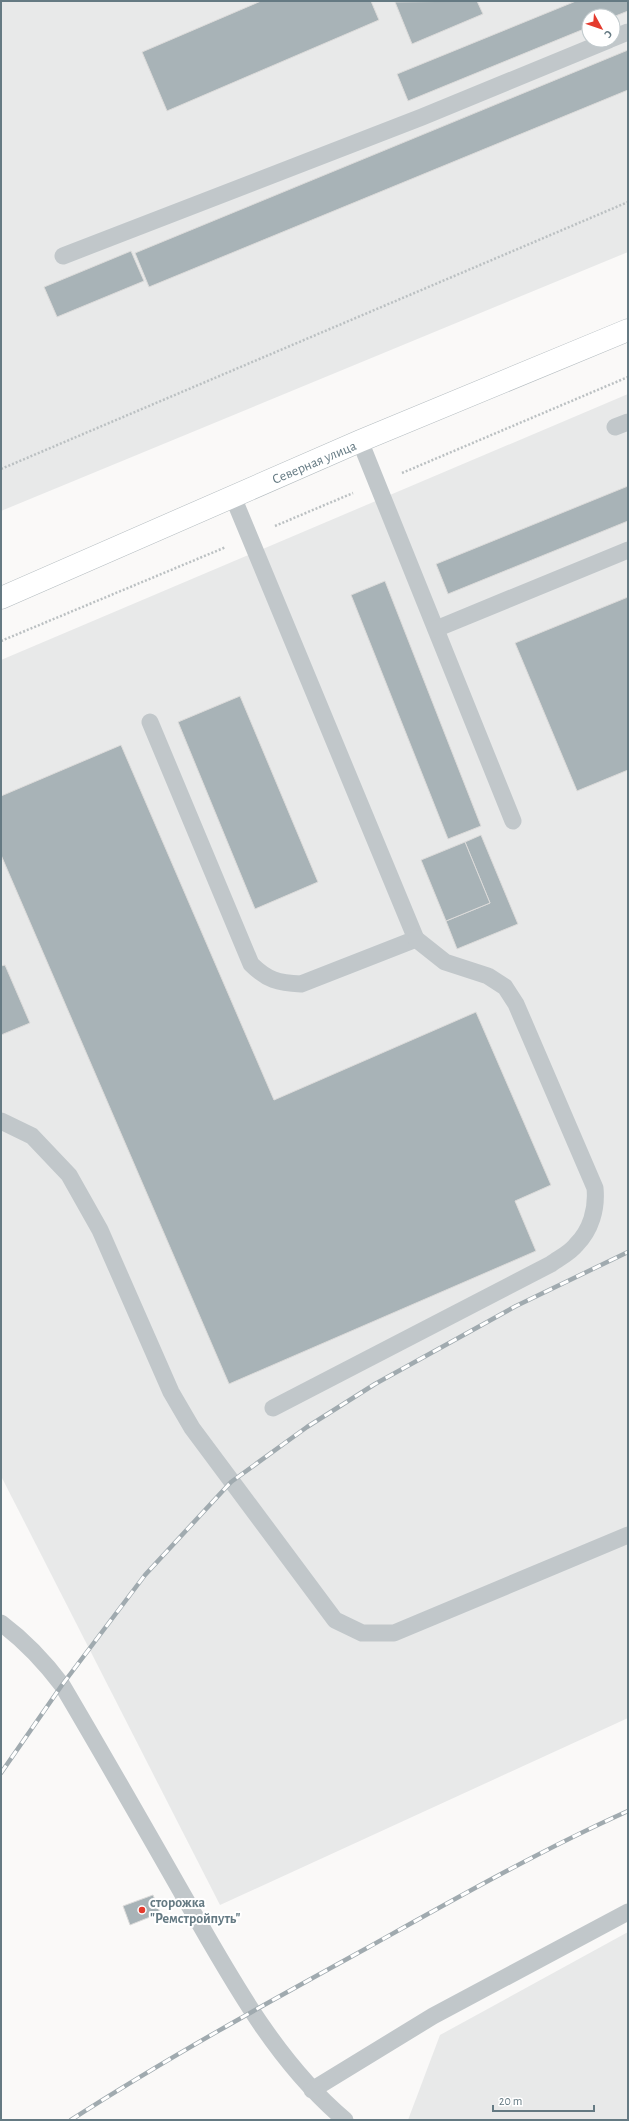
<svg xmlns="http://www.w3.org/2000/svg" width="629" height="2121" viewBox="0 0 629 2121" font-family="'Alegreya Sans',sans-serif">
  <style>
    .built { fill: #e8e9e9; fill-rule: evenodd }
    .building { fill: #a8b3b7; stroke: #dcdbda }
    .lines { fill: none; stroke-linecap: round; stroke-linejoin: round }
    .secondary-casing { stroke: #b3bbbf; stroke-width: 23 }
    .path { stroke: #bbc0c2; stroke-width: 2.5; stroke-dasharray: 2 2; stroke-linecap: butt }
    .lane { stroke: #c1c7ca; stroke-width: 17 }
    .secondary { stroke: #fff; stroke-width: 22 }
    .rail-casing { stroke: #a0aaaf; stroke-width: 4.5 }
    .rail { stroke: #fff; stroke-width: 3; stroke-dasharray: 9; stroke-linecap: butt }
    .poi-dot { fill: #e43b2e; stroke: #fff; stroke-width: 1.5 }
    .labels { text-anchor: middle; stroke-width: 4; stroke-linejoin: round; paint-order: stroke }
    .street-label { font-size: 14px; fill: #657a83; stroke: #fff }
    .poi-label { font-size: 14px; font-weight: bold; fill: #657a83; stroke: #fff; text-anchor: start }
  </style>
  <rect width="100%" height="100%" fill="#faf9f8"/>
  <g class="built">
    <path d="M1,1H628V252L1,511ZM589,16H613V40H589Z"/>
    <path d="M628,394V1718L220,1905L1,1476V660Z"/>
    <path d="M628,1932V2120H408L440,2035Z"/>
  </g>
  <g class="building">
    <path d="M261,1H371L379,20L167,111L142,52Z"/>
    <path d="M477,1L483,14L412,44L395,2Z"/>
    <path d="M576,1H628V11L613,17L589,16V27L408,101L397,74Z"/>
    <path d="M628,50V90L149,287L135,253Z"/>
    <path d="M131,251L144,281L57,317L44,287Z"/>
    <path d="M628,486V521L448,594L436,564Z"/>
    <path d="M385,581L481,826L448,839L351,595Z"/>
    <path d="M628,597V770L577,791L515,643Z"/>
    <path d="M240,696L318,882L255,909L178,722Z"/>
    <path d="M121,745L274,1100L476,1012L551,1185L515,1201L536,1251L229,1384L1,855V796Z"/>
    <path d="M481,835L518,924L457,949L446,921L490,903L465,842Z"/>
    <path d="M465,842L490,903L446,921L421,860Z"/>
    <path d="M5,965L30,1023L1,1035V966Z"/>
    <path d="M153,1895L160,1913L130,1925L123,1906Z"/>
  </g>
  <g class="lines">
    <g class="secondary-casing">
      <path id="secondary" d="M1,598L360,441L628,330"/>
    </g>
    <g class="path">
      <path d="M1,469L628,202"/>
      <path d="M402,473L628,377"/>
      <path d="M275,526L353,493"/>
      <path d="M1,641L226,547"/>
    </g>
    <g class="lane">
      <path d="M613,38L628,32"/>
      <path d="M63,256L422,117L609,40"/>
      <path d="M615,427L628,422"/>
      <path d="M360,441L513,821"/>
      <path d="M436,629L628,550"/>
      <path d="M150,722L251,964C267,980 278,983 301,984L416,939L233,497"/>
      <path d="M1,1121L32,1136L69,1175L100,1230L171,1392L192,1428L335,1620L362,1633H394L628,1535"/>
      <path d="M273,1408L551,1264C559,1258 570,1253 576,1245C591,1230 597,1209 595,1188L516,1004L505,987L488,976L445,962L416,939"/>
      <path d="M1,1623C25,1641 44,1661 62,1685C104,1756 145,1828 186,1900C231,1978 275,2061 345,2120"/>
      <path d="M312,2090L433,2016L628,1912"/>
    </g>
    <use href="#secondary" class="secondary"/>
    <g class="rail-casing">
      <g id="rail">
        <path d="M1,1773L62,1685L145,1575L231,1482L307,1427L375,1384L516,1306L628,1252"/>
        <path d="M71,2120C167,2058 267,2003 367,1948C453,1900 539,1851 628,1811"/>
      </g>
    </g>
    <use href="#rail" class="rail"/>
  </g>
  <circle class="poi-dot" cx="142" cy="1910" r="4"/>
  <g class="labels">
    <g class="street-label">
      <text transform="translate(314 462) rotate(-23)" y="5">Северная улица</text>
    </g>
    <g class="poi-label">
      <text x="150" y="1907">сторожка<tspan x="150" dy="16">"Ремстройпуть"</tspan></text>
    </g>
  </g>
  <rect width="629" height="2121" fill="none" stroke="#657a83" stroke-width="4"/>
  <g transform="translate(601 28) rotate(130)"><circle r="19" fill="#ffffff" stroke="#c1cacd"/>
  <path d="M0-3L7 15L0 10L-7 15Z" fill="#e43b2e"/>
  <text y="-6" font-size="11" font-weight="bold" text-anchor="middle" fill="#657a83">С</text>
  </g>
  <path d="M493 2105v6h101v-6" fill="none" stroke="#657a83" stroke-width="2"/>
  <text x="499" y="2105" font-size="12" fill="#657a83" stroke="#ffffff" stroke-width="3" paint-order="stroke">20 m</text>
</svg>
